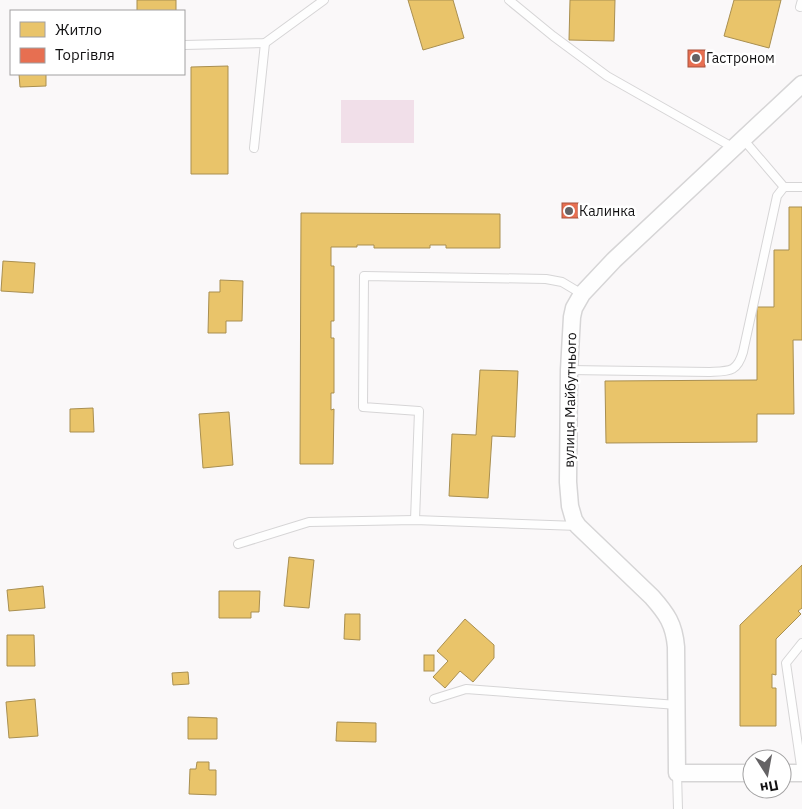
<svg xmlns="http://www.w3.org/2000/svg" width="802" height="809" viewBox="0 0 802 809" font-family="'IBM Plex Sans',sans-serif">
  <style>
    .green { fill: #f1dfe9 }
    .homes { fill: #e9c46a; stroke: #a98f50 }
    .shops { fill: #e76f51; stroke: #a7533e }
    .lines { fill: none; stroke-linecap: round; stroke-linejoin: round }
    .service-casing { stroke: #d6d5d6; stroke-width: 10 }
    .minor-casing { stroke: #d6d5d6; stroke-width: 19 }
    .service { stroke: #fefefe; stroke-width: 8 }
    .minor { stroke: #fefefe; stroke-width: 16 }
    .poi-dot { fill: #646264; stroke: #fff; stroke-width: 2 }
    .labels { text-anchor: middle; stroke-width: 5; stroke-linejoin: round; paint-order: stroke }
    .poi-label { font-size: 14px; fill: #131213; stroke: #fff; text-anchor: start }
    .street-label { font-size: 14px; fill: #131213; stroke: #fff }
  </style>
  <rect width="100%" height="100%" fill="#faf8f9"/>
  <rect class="green" x="341" y="100" width="73" height="43"/>
  <g class="homes">
    <rect x="137" y="0" width="39" height="11"/>
    <path d="M408,0H453L464,38L423,50Z"/>
    <path d="M570,0H615L614,41L569,40Z"/>
    <path d="M734,0H781L769,48L724,36Z"/>
    <path d="M228,66V174H191V67Z"/>
    <path d="M19,74H46V86L20,87Z"/>
    <path d="M789,207H802V340H793L794,414H757V442L606,443L605,381L757,380V307H774V250H789Z"/>
    <path d="M301,213L500,214V248H446V245H430V248H374V245H357V247H331V266H334V321H331V338H334V393H331V410L334,409L333,464H300Z"/>
    <path d="M3,261L35,263L33,293L1,291Z"/>
    <path d="M220,280L243,281L242,321H226V333H208L209,292H220Z"/>
    <path d="M480,370L518,371L515,437L492,436L488,498L449,496L452,434L476,435Z"/>
    <path d="M93,408L94,432H70V409Z"/>
    <path d="M229,412L233,465L203,468L199,414Z"/>
    <path d="M289,557L314,560L309,608L284,606Z"/>
    <path d="M802,565V608L798,611L801,614L776,639V675L772,674V688H776V726H740V625Z"/>
    <path d="M43,586L45,608L9,611L7,590Z"/>
    <path d="M219,591H260L259,612H251V618H219Z"/>
    <path d="M345,614H360V640L344,639Z"/>
    <path d="M465,619L494,645V658L473,682L460,671L445,688L433,677L448,661L437,651Z"/>
    <path d="M7,635H34L35,666H7Z"/>
    <rect x="424" y="655" width="10" height="16"/>
    <path d="M188,672L189,684L173,685L172,673Z"/>
    <path d="M35,699L38,736L9,738L6,702Z"/>
    <path d="M188,717L217,718V739H188Z"/>
    <path d="M337,722L376,723V742L336,741Z"/>
    <path d="M197,762H209V770H216V795L189,794L190,769H196Z"/>
  </g>
  <g class="shops">
    <rect x="688" y="50" width="17" height="17"/>
    <rect x="562" y="203" width="16" height="15"/>
  </g>
  <g class="lines">
    <g class="service-casing">
      <g id="service">
        <path d="M509,0L553,36L607,76L734,148"/>
        <path d="M800,7L802,0"/>
        <path d="M184,45L265,43L324,0"/>
        <path d="M254,148L265,43"/>
        <path d="M784,187H802"/>
        <path d="M569,370L710,372C730,371 737,372 743,352L777,196L784,187L743,139"/>
        <path d="M415,520L419,411L363,407L364,276L546,279L562,282L582,294"/>
        <path d="M238,544L309,522L415,520L578,526"/>
        <path d="M434,699L466,689L677,705"/>
        <path d="M677,773L678,809"/>
        <path d="M802,773L786,663L802,643"/>
      </g>
    </g>
    <g class="minor-casing">
      <g id="minor">
        <path d="M752,773H677L676,647C674,624 667,614 652,597L578,526L574,520L570,506L568,482L569,370L572,317L574,308L582,294L614,260L802,84"/>
        <path d="M782,773H802"/>
      </g>
    </g>
    <use href="#service" class="service"/>
    <use href="#minor" class="minor"/>
  </g>
  <g class="poi-dot">
    <circle cx="696" cy="58" r="5"/>
    <circle cx="569" cy="211" r="5"/>
  </g>
  <g class="labels">
    <g class="poi-label">
      <text x="706" y="63">Гастроном</text>
      <text x="579" y="216">Калинка</text>
    </g>
    <g class="street-label">
      <text transform="translate(570 400) rotate(-89)" y="5">вулиця Майбутнього</text>
    </g>
  </g>
  <rect x="10" y="10" width="175" height="65" fill="#ffffff" stroke="#a1a0a1"/>
  <rect x="20" y="22" width="25" height="15" fill="#e9c46a" stroke="#a1a0a1"/>
  <text x="55" y="35" font-size="15" fill="#131213">Житло</text>
  <rect x="20" y="48" width="25" height="15" fill="#e76f51" stroke="#a1a0a1"/>
  <text x="55" y="60" font-size="15" fill="#131213">Торгівля</text>
  <g transform="translate(767 774) rotate(169)"><circle r="24" fill="#ffffff" stroke="#a1a0a1"/>
  <path d="M0-4L9 19L0 12L-9 19Z" fill="#646264"/>
  <text y="-8" font-size="14" font-weight="bold" text-anchor="middle" fill="#131213">Пн</text>
  </g>
</svg>
